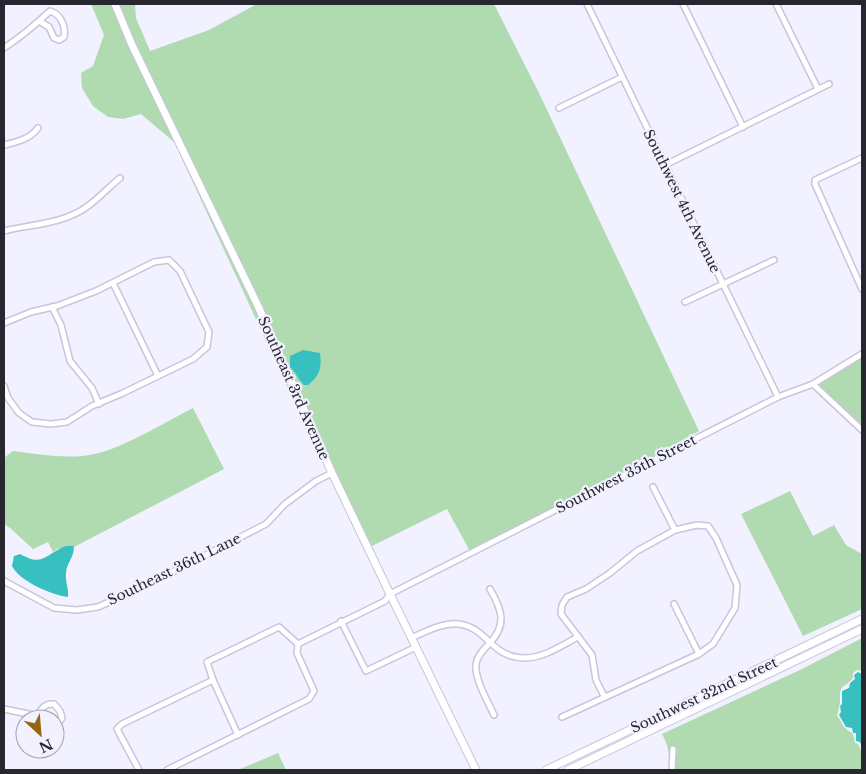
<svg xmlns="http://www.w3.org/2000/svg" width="866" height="774" viewBox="0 0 866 774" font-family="'Libre Baskerville',serif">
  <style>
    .green { fill: #b0dbb0 }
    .water { fill: #38c0c1 }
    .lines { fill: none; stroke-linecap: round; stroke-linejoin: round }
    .minor-casing { stroke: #c8c5dc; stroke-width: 8 }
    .secondary-casing { stroke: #c8c5dc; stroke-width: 9 }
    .minor { stroke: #fff; stroke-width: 5 }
    .secondary { stroke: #fff; stroke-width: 7 }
    .labels { text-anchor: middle; stroke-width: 4.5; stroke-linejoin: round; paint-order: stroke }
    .street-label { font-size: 14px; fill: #282730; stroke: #f2f1ff }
  </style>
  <rect width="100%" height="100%" fill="#f2f1ff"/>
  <g class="green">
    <path d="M91,4H113L176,141L174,142L141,114L123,119L108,117L93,106L82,88L81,73L93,66L104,35Z"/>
    <path d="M117,4H135L136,18L150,51L209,30L257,4H494L539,93L699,431L472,555L447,509L370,547L134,44Z"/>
    <path d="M179,149L256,307L366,549L364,550L310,433L307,430L178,150Z"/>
    <path d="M862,355V431L808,383Z"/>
    <path d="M193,408L224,469L74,547L57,549L53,552L48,542L33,549L10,528L4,524V458L13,451C36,454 66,459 89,455C119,451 165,422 193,408Z"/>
    <path d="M790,491L813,536L834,525L846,545L862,554V609L803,636L741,514Z"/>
    <path d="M862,638V671L857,670L853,673V678L847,684L842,687L840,692V703L837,716C840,719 842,724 844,727C852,735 853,729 855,743L858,744L862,753V770H675V747H671L670,770H669C670,755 669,747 662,734L802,669Z"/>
    <path d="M278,753L286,770H238Z"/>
  </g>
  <g class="water">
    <path d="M303,350L320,353C322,367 320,376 308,385H304C298,380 296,372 290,367V356Z"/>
    <path d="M66,546H74C74,559 66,563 66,573C65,582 69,588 68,597C52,595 19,581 12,566L14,556L20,554C43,567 44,555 66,546Z"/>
    <path d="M858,672L862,674V748L860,742L856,741V733H853L852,728L846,727L839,715L841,712L840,706L842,704V691L849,688L850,683L855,679L854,675Z"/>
  </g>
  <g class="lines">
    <g class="minor-casing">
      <g id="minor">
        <path d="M587,4L778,397"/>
        <path d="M683,4L743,127"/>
        <path d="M776,4L818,89"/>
        <path d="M4,48C21,37 35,25 50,11C61,14 66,27 64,37L59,40L54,38L49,27L39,21"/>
        <path d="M559,108L622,77"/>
        <path d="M4,145C17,142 30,139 38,128"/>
        <path d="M862,158L815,180V184L862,289"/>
        <path d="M665,165L829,84"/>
        <path d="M4,231C32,224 64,224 88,206C99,198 109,187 120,178"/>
        <path d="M113,283L158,376"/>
        <path d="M685,302L774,260"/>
        <path d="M52,307L61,325L70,361L92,388L99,404"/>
        <path d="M4,323L31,312L57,306L96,291L154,262L169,260L180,271L209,332L207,347L193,359L123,393L92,406L67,422L51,424L32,422L19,413L8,398L4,386"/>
        <path d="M813,384L862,430"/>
        <path d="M653,487L675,530"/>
        <path d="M4,581L54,608L77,610L98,607L155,581L266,524L285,504L316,481L332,473"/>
        <path d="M490,589C502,610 508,625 488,645C483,650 477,656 476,664C474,678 488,702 494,715"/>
        <path d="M674,604L699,654"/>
        <path d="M341,621L366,671L416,647"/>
        <path d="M411,638C425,632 443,622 459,624C488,628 491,658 525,658C544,658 562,645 578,637"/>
        <path d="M298,644L385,601L390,594L778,397L813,384L862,354"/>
        <path d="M4,709L38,716"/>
        <path d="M562,717L699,654L713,644L735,608L737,585L716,538L708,526L697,525L675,530L637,551L610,573L586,589L567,597L562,605L561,614L592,655L596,680L604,696"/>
        <path d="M40,719L38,716C41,708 45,703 54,704L60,711L62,718L55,728"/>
        <path d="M139,770L117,729L122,724L213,680"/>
        <path d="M167,770L309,699L314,691L297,653L298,644L279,627L207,662L213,680L238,735"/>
        <path d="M672,770L673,749"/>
      </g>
    </g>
    <g class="secondary-casing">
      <g id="secondary">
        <path d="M115,4L132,45L258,306L332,473L390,594L476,770"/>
        <path d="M546,770L862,619"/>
        <path d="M568,770L862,629"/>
      </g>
    </g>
    <use href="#minor" class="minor"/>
    <use href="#secondary" class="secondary"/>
  </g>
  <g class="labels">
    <g class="street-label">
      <text transform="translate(682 201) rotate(64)" y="5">Southwest 4th Avenue</text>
      <text transform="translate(294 388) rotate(66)" y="5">Southeast 3rd Avenue</text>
      <text transform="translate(626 474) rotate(-27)" y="5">Southwest 35th Street</text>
      <text transform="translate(174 569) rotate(-26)" y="5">Southeast 36th Lane</text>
      <text transform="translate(704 695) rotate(-25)" y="5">Southwest 32nd Street</text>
    </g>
  </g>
  <rect width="866" height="774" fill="none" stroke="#282730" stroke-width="10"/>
  <g transform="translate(40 734) rotate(154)"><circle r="24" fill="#f2f1ff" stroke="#a1a0ac"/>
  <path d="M0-4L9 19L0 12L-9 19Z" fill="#946513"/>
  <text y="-8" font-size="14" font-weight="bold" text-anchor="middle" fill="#282730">N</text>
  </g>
</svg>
